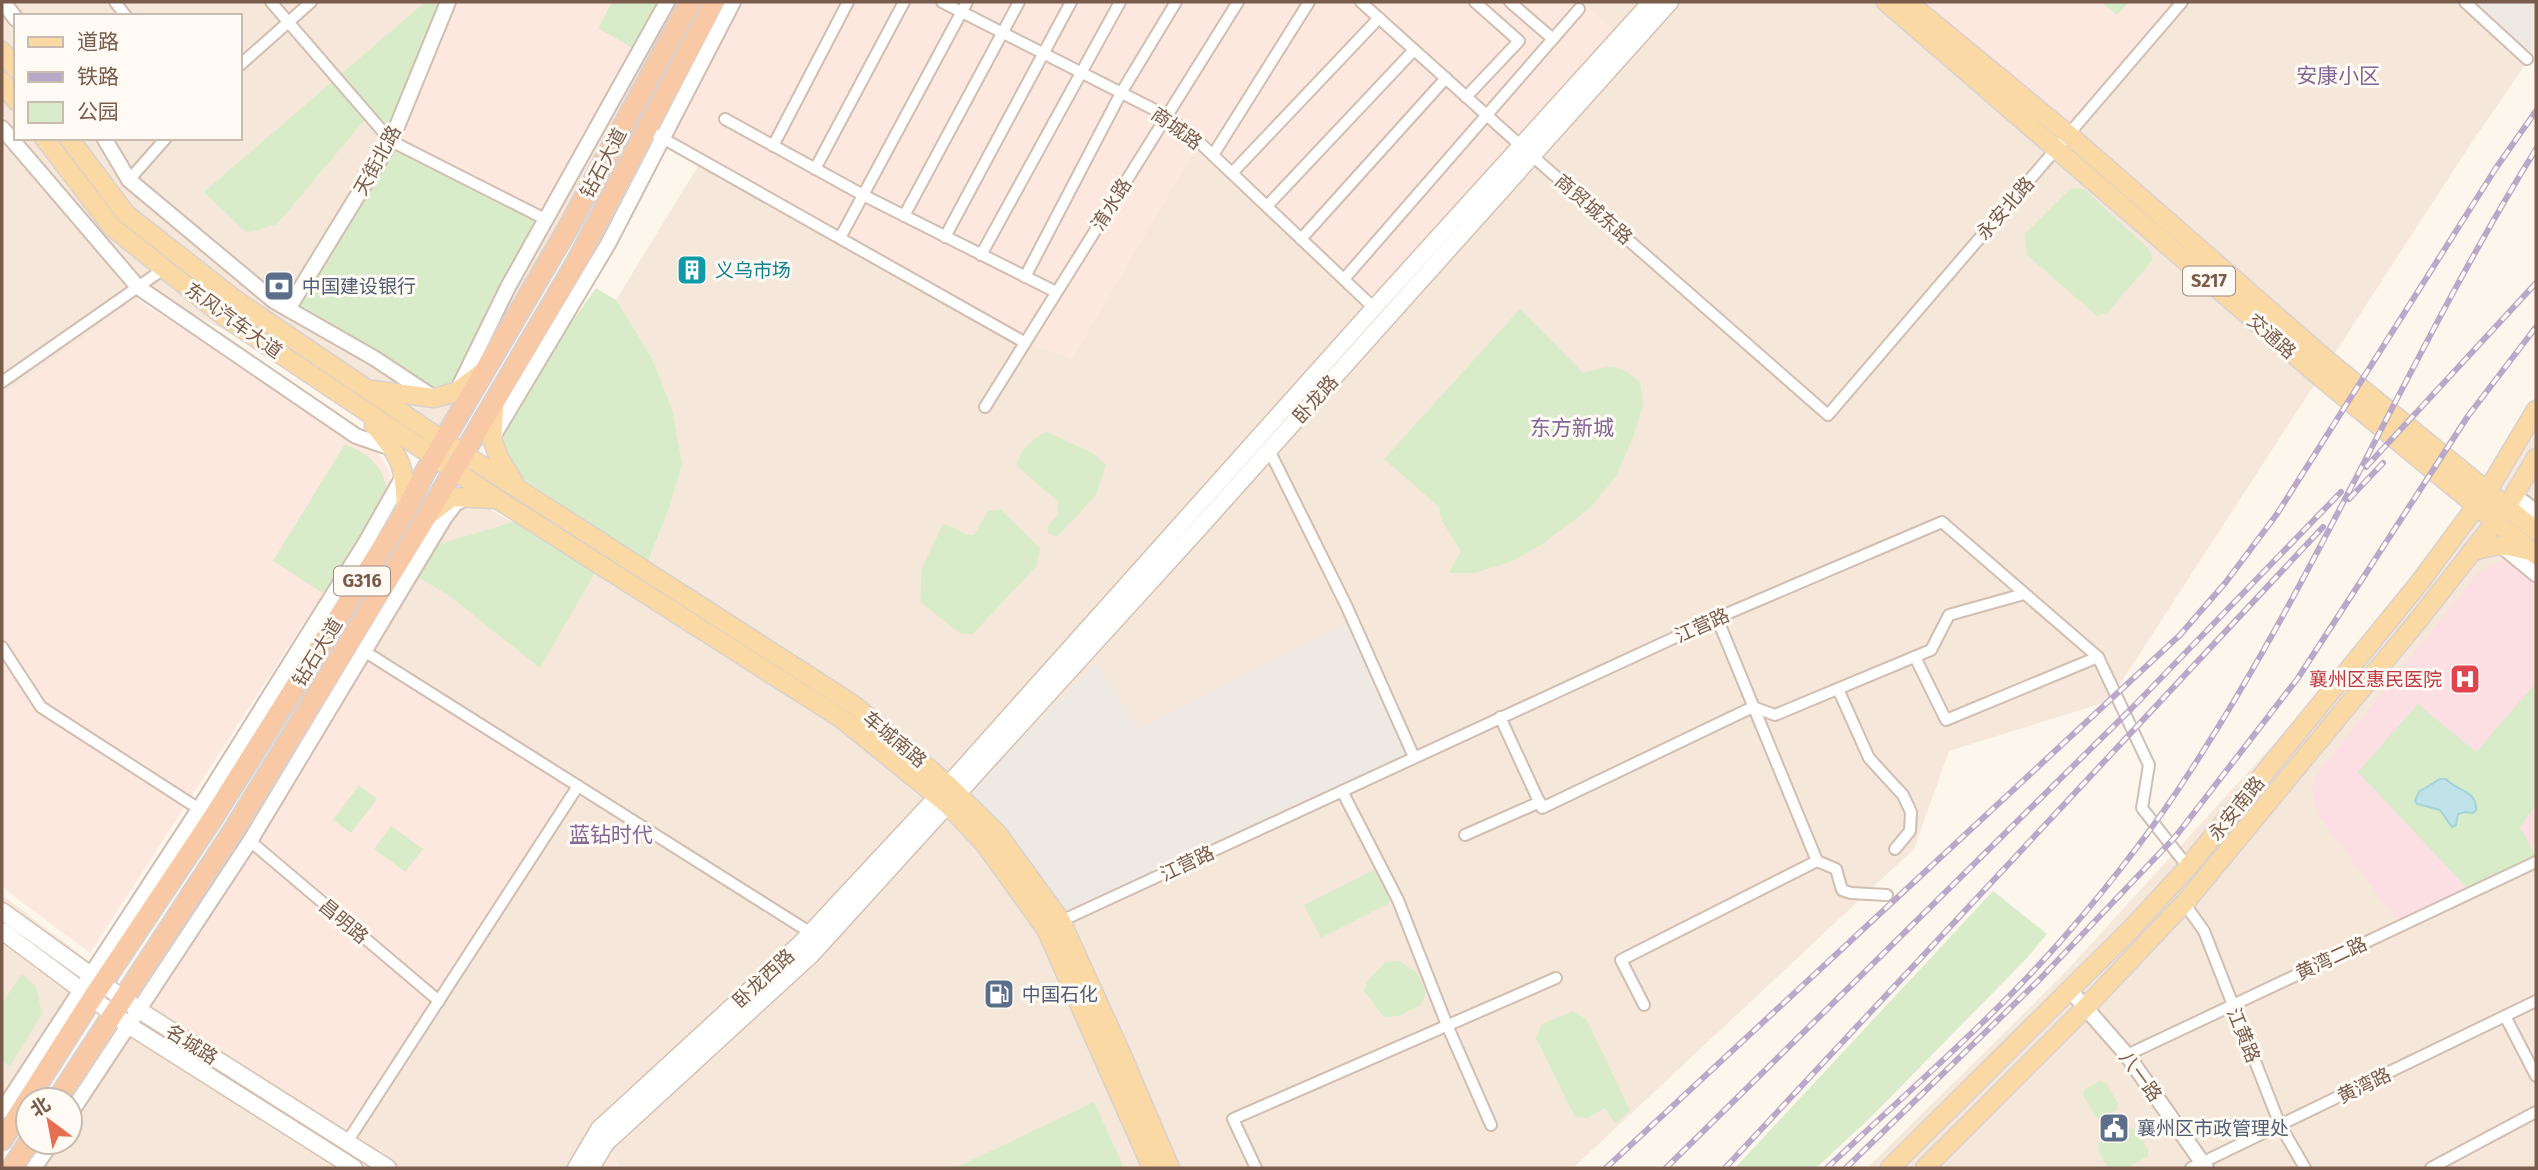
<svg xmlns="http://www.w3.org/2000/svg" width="2538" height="1170" viewBox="0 0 2538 1170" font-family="'Fira Sans','Noto Sans SC',sans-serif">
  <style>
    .residential { fill: #f5e8da }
    .commercial { fill: #fde8e0 }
    .industrial { fill: #efe9e4 }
    .medical { fill: #fbdfe3 }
    .green { fill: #d8ecc9 }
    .water { fill: #bfe3e8; stroke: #a5d3da; stroke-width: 2 }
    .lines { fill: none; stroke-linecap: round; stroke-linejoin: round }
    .minor-casing { stroke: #d1beb0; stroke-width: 14 }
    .tertiary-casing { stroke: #d1beb0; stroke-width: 18 }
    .secondary-casing { stroke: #d6c0b0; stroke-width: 19 }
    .primary-casing { stroke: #dad1cd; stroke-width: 21 }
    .trunk-casing { stroke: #dad1cd; stroke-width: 23 }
    .minor { stroke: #fff; stroke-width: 10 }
    .tertiary { stroke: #fff; stroke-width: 14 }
    .secondary { stroke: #fff; stroke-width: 16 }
    .primary { stroke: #fbd9a5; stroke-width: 18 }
    .trunk { stroke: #f9c8a4; stroke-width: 19 }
    .rail-casing { stroke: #b9a8c9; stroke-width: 6 }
    .rail { stroke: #fffaf3; stroke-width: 3.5; stroke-dasharray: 10; stroke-linecap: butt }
    .labels { text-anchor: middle; stroke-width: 6; stroke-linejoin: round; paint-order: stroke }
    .shield { fill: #fffaf3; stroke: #a28b7f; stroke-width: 2 }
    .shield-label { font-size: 18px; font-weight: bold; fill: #7a5c4d }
    .street-label { font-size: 19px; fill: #7a5c4d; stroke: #fffaf3 }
    .culture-label { font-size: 19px; fill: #0d838f; stroke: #fffaf3; text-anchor: start }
    .service-label { font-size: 19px; fill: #4e5e75; stroke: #fffaf3; text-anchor: start }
    .health-label { font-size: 19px; fill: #be3a42; stroke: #fffaf3; text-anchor: end }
    .neighbourhood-label { font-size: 21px; fill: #846695; stroke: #fffaf3 }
  </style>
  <rect width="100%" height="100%" fill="#fdf6ec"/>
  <g class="residential">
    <path d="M2,2H690L444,441L139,287L137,300L2,396V128L123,267L21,138H240V16H16V132L2,114Z"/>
    <path d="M788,2H2536V49L2470,145L2109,701L1949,751L1914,849L1573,1168H34L51,1142H70V1112L455,504L468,497L697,626L948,785L790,664L645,571L668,511L672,409L652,358L616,300L701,161Z"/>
    <path d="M2536,397V1168H1867L2060,978L2448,553L2527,406Z"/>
    <path d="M2,895L98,968L2,1122Z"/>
  </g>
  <g class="commercial">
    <path d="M448,2H667L545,219L391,141Z"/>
    <path d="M733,2H1583L1620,36L1374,308L1199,143L1072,359L1024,342L662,139Z"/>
    <path d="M1908,2H2182L2068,134Z"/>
    <path d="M137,300L377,452L389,470L392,487L90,953L2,887V396Z"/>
    <path d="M368,658L571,788L352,1132L150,1004Z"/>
    <path d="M611,1148L621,1168H599Z"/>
  </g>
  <g class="industrial">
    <path d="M2465,2H2536V49L2527,59Z"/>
    <path d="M1349,622L1407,754L1067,912L980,802L968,794L1097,662L1137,729Z"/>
  </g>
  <path class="medical" d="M2505,561L2513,562L2536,582V856L2398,922L2316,812L2312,790L2316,776L2477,573L2490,565Z"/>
  <g class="green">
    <path d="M425,2H448L391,141L545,219L456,392L434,398L288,309L391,142L368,116L277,224L247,233L204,192Z"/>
    <path d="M612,2H667L639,52L598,28Z"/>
    <path d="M2101,2H2129L2117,15Z"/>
    <path d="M2071,188L2084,189L2149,249L2153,260L2107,313L2097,316L2027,255L2025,234Z"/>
    <path d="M596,288L616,300L652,358L672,409L682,464L668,511L648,562L506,468L496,429Z"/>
    <path d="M1520,309L1583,373C1611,365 1618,362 1640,382L1643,404L1634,435L1616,476L1590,508L1541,545L1510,562L1474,573H1449L1461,551L1442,521L1439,507L1384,459Z"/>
    <path d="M1047,432L1094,454L1106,465L1096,495L1057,537L1048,533V526L1059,514L1057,501L1017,466C1019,451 1033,438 1047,432Z"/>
    <path d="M345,444C376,457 381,467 391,499L323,593L273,561Z"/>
    <path d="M1001,510L1040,548L1037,565L973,634H961L920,602L922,568L943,524C955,527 962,535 974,535L988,511Z"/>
    <path d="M527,518L600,564L540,668L448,595L411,573L426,548Z"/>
    <path d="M2536,683V805L2520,827L2536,856L2468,889L2358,772L2418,704L2476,752Z"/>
    <path d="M359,785L377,799L351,833L333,820Z"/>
    <path d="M391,826L423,849L405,872L374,849Z"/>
    <path d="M1374,870L1391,902L1321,938L1304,905Z"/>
    <path d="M1993,891L2047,934L2026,959L1871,1117L1816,1168H1735Z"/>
    <path d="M1399,961L1417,973L1426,992L1421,1005L1399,1016L1384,1017L1364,991L1367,982L1385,962Z"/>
    <path d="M22,974L36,987L42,1014L10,1066L2,1061V1003Z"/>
    <path d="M1573,1011L1586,1019L1630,1110L1615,1124L1605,1108L1588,1118L1575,1117L1536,1038L1542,1024Z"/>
    <path d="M2100,1081L2107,1084L2118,1104L2117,1110L2099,1119L2096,1117L2083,1095L2084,1090Z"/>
    <path d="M1094,1102L1124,1168H955Z"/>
    <path d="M2125,1127L2135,1129L2148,1149V1156L2126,1168H2108L2099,1152L2098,1143Z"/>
  </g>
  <path class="water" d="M2440,779H2446C2456,791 2477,790 2476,810L2473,813L2465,812L2458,814L2456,825L2452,827L2440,810L2417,804L2415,801L2419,792Z"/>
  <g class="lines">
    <g class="minor-casing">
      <g id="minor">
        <path d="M115,2L126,16"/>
        <path d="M271,2L391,141L545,219"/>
        <path d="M942,2L1167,116L1199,142L1374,308"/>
        <path d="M1361,2L1521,146L1828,415L2182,2"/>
        <path d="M1510,2L1553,39"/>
        <path d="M2465,2L2527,59"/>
        <path d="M240,65L311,2"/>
        <path d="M1466,97L1519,41L1475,2"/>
        <path d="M725,119L863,195L1056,292"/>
        <path d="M657,135L1024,342"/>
        <path d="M773,146L848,2"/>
        <path d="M1213,155L1309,2"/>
        <path d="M815,169L904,2"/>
        <path d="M1232,173L1379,18"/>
        <path d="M129,180L166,138"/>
        <path d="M1267,206L1414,50"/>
        <path d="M904,216L1019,2"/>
        <path d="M945,237L1071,2"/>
        <path d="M840,238L967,2"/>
        <path d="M1301,239L1446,78"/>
        <path d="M981,255L1120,2"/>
        <path d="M1025,277L1121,93L1176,2"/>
        <path d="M1344,279L1579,9"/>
        <path d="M2,382L165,268"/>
        <path d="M985,407L1238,2"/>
        <path d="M1269,450L1346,605L1414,757"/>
        <path d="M2,647L41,707L199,809"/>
        <path d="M364,651L811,933"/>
        <path d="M1915,657L1946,720L2098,657"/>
        <path d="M1838,689L1869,758L1903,795L1911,812L1910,831L1895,849"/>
        <path d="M1500,717L1542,808L1753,707L1775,715L1931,650L1949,615L2024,594"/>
        <path d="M1342,791L1398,900L1447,1025L1491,1125"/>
        <path d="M1465,835L1540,802"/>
        <path d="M250,841L439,1001"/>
        <path d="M1817,861L1836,869L1842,890L1851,893L1887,895"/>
        <path d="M2184,903L2204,931L2280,1125L2305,1168"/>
        <path d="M1061,921L1717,618L1942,522L2098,657L2149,765L2142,808L2188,867"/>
        <path d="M1644,1005L1621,960L1817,861L1717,618"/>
        <path d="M2505,1016L2536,1076"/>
        <path d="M2127,1055L2536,862"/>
        <path d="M347,1142L578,786"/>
        <path d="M1256,1168L1233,1119L1556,978"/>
        <path d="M2191,1168L2536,1001"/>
        <path d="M2431,1168L2536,1112"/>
      </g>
    </g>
    <g class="tertiary-casing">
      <g id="tertiary">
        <path d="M3,2L16,19"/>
        <path d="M2,128L138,287L356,436L394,449"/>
        <path d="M104,138L129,180L274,301L374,358L433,397"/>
        <path d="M288,309L391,141L448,2"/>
        <path d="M457,391L508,287L667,2"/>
        <path d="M494,435L608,244L733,2"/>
        <path d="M2523,502L2536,512"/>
        <path d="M2502,546L2536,574"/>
        <path d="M2070,990L2127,1055L2206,1168"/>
        <path d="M2,1111L199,809L366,542L404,475"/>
        <path d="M70,1114L250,841L445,517L455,504L465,498"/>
        <path d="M34,1168L52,1142"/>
      </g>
    </g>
    <g class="secondary-casing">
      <g id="secondary">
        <path d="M2,911L139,1010L388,1168"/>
        <path d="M2,931L128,1025L354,1168"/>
        <path d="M576,1168L599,1129L800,944L948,785L1374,308L1651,2"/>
        <path d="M591,1168L606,1143L811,955L1201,526L1670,2"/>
      </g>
    </g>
    <g class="primary-casing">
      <g id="primary">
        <path d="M1886,2L2320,377L2536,555"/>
        <path d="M1908,2L2068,134L2329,362L2536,531"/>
        <path d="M2,51L16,69"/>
        <path d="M2,82L16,101"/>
        <path d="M44,138L112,227L225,317L497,499L842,719L948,805L984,843L1046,929L1152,1168"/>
        <path d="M69,138L126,214L237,301L439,438L854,705L948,785L997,833L1061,921L1120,1051L1170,1168"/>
        <path d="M372,390L434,398L456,392L483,372"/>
        <path d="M495,399L492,439L499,458L515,484"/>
        <path d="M374,425C403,459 404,467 406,510"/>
        <path d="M430,514L452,497L494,499"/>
        <path d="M2471,552C2491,545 2505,543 2525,550"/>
        <path d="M1890,1168L2131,929L2188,867L2420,582L2488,490L2536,410"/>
        <path d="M1925,1168L2086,1007L2189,898L2420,618L2507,507L2536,458"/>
      </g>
    </g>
    <g class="trunk-casing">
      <g id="trunk">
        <path d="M57,1100L233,831L427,516L576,263L714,2"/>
        <path d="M2,1140L91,1000L214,816L406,510L424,474L567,230L690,2"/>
        <path d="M12,1168L29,1142"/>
      </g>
    </g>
    <use href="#minor" class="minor"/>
    <use href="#tertiary" class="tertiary"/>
    <use href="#secondary" class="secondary"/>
    <use href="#primary" class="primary"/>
    <use href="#trunk" class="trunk"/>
    <g class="rail-casing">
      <g id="rail">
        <path d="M2366,467L2536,283"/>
        <path d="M2349,499L2383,463"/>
        <path d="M1606,1168L2180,635L2226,582L2277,514L2496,168L2536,111"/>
        <path d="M1666,1168L2131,709L2341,492"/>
        <path d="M1725,1168L2323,527"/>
        <path d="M1827,1168C1907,1092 1993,1019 2066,935C2110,884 2154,828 2191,770C2320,572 2411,350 2536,149"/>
        <path d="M1846,1168L2039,980L2176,836L2298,678L2468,416L2536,327"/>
      </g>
    </g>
    <use href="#rail" class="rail"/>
  </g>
  <defs>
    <g id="building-square" transform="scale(1.575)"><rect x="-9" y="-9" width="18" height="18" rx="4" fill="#0f9aa8" stroke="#fffaf3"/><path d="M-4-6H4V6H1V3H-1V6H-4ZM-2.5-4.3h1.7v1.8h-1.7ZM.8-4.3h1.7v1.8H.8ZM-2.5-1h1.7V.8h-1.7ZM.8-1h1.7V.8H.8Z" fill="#fff"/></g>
    <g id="bank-square" transform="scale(1.575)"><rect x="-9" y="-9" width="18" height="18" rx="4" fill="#5c6f8a" stroke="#fffaf3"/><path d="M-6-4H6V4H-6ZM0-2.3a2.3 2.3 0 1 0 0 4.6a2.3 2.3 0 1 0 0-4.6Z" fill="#fff"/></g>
    <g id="hospital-square" transform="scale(1.575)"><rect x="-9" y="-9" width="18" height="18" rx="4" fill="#e0444e" stroke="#fffaf3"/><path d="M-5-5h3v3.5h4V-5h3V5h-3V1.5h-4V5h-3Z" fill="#fff"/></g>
    <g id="fuel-square" transform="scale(1.575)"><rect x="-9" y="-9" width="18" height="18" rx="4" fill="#5c6f8a" stroke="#fffaf3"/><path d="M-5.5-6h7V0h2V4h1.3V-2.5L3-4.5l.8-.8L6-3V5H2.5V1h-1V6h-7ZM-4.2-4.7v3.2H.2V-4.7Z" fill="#fff"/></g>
    <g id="civic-square" transform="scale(1.575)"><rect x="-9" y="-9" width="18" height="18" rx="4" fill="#5c6f8a" stroke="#fffaf3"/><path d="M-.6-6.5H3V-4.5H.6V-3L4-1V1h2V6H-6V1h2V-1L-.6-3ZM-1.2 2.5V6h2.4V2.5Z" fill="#fff"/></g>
  </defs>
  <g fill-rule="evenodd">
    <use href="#building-square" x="692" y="270"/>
    <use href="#bank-square" x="279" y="286"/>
    <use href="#hospital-square" x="2465" y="679"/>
    <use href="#fuel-square" x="999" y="994"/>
    <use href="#civic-square" x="2114" y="1128"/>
  </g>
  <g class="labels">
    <g class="shield">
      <rect x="2183" y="266.5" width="52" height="29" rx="5"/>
      <rect x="334" y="566.5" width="56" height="29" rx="5"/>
    </g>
    <g class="shield-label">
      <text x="2209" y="287">S217</text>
      <text x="362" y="587">G316</text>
    </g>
    <g class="street-label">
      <text transform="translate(1177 128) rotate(36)" y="7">商城路</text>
      <text transform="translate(377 160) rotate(-61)" y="7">天街北路</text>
      <text transform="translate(603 163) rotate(-62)" y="7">钻石大道</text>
      <text transform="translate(1111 204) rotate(-58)" y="7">淯水路</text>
      <text transform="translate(2005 208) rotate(-49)" y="7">永安北路</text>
      <text transform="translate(1594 209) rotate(41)" y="7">商贸城东路</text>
      <text transform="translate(234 320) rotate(36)" y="7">东风汽车大道</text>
      <text transform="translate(2272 336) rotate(41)" y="7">交通路</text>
      <text transform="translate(1315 399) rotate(-48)" y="7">卧龙路</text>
      <text transform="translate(1702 625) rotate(-24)" y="7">江营路</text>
      <text transform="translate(317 652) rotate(-58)" y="7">钻石大道</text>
      <text transform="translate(895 739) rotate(40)" y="7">车城南路</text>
      <text transform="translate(2236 808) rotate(-51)" y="7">永安南路</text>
      <text transform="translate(1187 863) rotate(-25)" y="7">江营路</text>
      <text transform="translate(344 921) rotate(40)" y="7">昌明路</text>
      <text transform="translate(2331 958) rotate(-25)" y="7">黄湾二路</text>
      <text transform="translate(763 978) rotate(-43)" y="7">卧龙西路</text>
      <text transform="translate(2244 1035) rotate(68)" y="7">江黄路</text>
      <text transform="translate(192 1044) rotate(32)" y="7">名城路</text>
      <text transform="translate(2141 1076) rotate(54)" y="7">八一路</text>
      <text transform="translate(2364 1085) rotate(-26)" y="7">黄湾路</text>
    </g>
    <g class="culture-label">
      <text x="715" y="277">义乌市场</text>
    </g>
    <g class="service-label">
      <text x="302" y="293">中国建设银行</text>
      <text x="1022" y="1001">中国石化</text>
      <text x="2137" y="1135">襄州区市政管理处</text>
    </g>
    <g class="health-label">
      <text x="2442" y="686">襄州区惠民医院</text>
    </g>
    <g class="neighbourhood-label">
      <text x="2338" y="83">安康小区</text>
      <text x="1572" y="435">东方新城</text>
      <text x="611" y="842">蓝钻时代</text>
    </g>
  </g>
  <rect width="2538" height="1170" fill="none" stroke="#7a5c4d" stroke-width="7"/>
  <rect x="14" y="14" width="228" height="126" fill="#fffaf3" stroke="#cabbb1" stroke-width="2"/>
  <rect x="28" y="37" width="35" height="10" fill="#fbd9a5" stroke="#cabbb1" stroke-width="2"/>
  <text x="77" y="49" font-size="21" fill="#7a5c4d">道路</text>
  <rect x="28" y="72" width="35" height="10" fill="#b9a8c9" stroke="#cabbb1" stroke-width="2"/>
  <text x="77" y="84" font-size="21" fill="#7a5c4d">铁路</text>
  <rect x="28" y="102" width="35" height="21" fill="#d8ecc9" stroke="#cabbb1" stroke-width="2"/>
  <text x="77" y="119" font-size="21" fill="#7a5c4d">公园</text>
  <g transform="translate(49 1121) rotate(328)"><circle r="33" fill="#fffaf3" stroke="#cabbb1" stroke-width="2"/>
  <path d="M0-5L12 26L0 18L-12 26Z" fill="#e76f51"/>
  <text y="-10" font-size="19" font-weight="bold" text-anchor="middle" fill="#7a5c4d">北</text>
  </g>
</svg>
